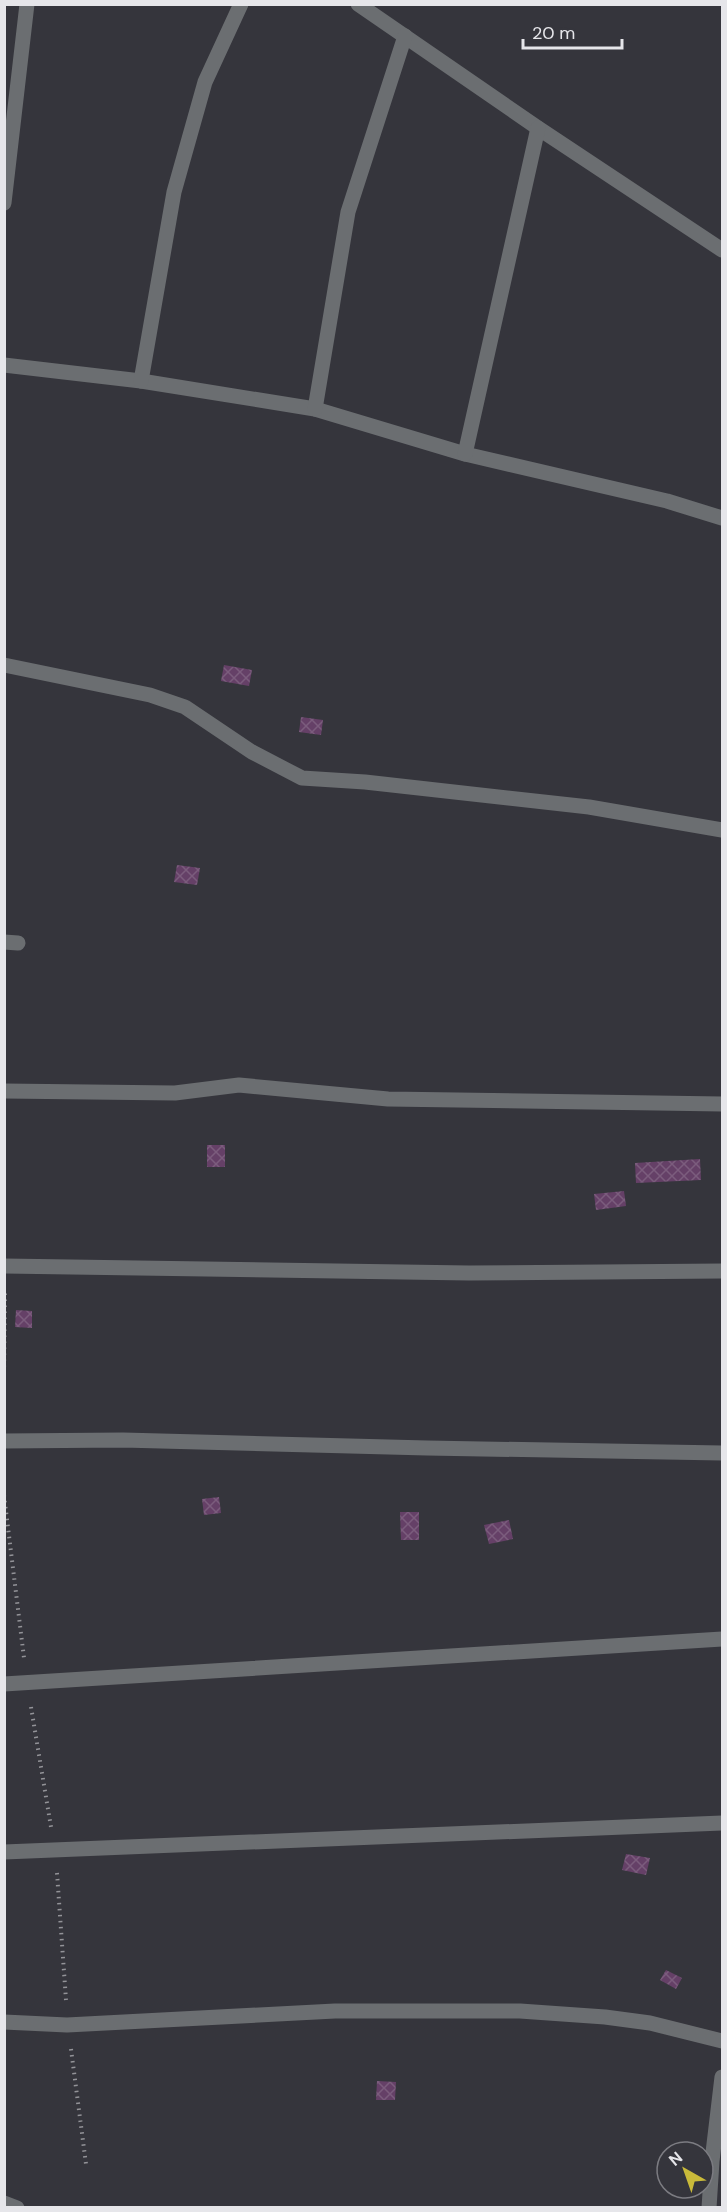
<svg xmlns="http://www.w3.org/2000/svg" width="727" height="2212" viewBox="0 0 727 2212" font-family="'DM Sans',sans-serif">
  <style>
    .building { fill: url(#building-cross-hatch) }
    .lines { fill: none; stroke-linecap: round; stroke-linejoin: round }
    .path { stroke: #939398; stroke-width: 4; stroke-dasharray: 1.5 4.5; stroke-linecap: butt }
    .street { stroke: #6b6e71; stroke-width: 15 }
  </style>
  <defs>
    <pattern id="building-cross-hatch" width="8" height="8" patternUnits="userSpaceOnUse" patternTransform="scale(1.5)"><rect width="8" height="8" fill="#654067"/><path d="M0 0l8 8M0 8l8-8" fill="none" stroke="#7b5c7d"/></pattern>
  </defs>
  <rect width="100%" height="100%" fill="#35353c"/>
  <g class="building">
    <path d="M224,665L252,670L249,686L221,681Z"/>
    <path d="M301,717L323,720L321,735L299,732Z"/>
    <path d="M177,865L200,868L197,885L174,882Z"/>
    <rect x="207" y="1145" width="18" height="22"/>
    <path d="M700,1159L701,1180L636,1183L635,1163Z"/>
    <path d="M624,1191L626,1206L596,1210L594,1194Z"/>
    <path d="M16,1310L32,1311V1328L15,1327Z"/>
    <path d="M219,1497L221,1513L204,1515L202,1499Z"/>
    <path d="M400,1512H419V1540H401Z"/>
    <path d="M509,1520L513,1539L489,1544L484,1525Z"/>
    <path d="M626,1854L650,1858L646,1875L622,1870Z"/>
    <path d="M666,1970L682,1978L676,1989L660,1980Z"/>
    <path d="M377,2081L396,2082L395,2100H376Z"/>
  </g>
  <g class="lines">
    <g class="path">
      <path d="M4,1373L5,1290"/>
      <path d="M4,1495L24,1658"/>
      <path d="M31,1707L51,1827"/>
      <path d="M57,1873L66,2000"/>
      <path d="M71,2049L86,2164"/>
    </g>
    <g class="street">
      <path d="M358,4L538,128L722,250"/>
      <path d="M4,203L27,4"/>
      <path d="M4,365L141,381L315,409L465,454L667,501L722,518"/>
      <path d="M141,381L174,192L205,82L241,4"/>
      <path d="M315,409L348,212L405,36"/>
      <path d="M465,454L538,128"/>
      <path d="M4,665L150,695L185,707L252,752L302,778L365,782L589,807L722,830"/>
      <path d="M4,942L18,943"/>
      <path d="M4,1091L175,1093L239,1085L388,1099L722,1104"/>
      <path d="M4,1266L469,1273L722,1271"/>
      <path d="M4,1441L123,1440L427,1448L722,1453"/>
      <path d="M4,1684L722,1639"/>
      <path d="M4,1852L722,1823"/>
      <path d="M4,2022L67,2025L335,2011H520L605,2017L650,2023L722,2041"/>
      <path d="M4,2203L17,2208"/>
      <path d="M709,2208L712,2161L722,2077"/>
    </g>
  </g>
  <rect width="727" height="2212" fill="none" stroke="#e6e6ea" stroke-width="12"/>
  <g transform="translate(685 2170) rotate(320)"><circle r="28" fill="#35353c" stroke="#7c7c82" stroke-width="1.5"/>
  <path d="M0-4.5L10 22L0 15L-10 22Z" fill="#c9ba3a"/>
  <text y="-9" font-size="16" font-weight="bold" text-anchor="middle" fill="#e6e6ea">N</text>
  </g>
  <path d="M523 39v9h99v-9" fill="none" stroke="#e6e6ea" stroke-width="3"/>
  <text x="532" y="39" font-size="18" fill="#e6e6ea" stroke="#35353c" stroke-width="4.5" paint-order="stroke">20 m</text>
</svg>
